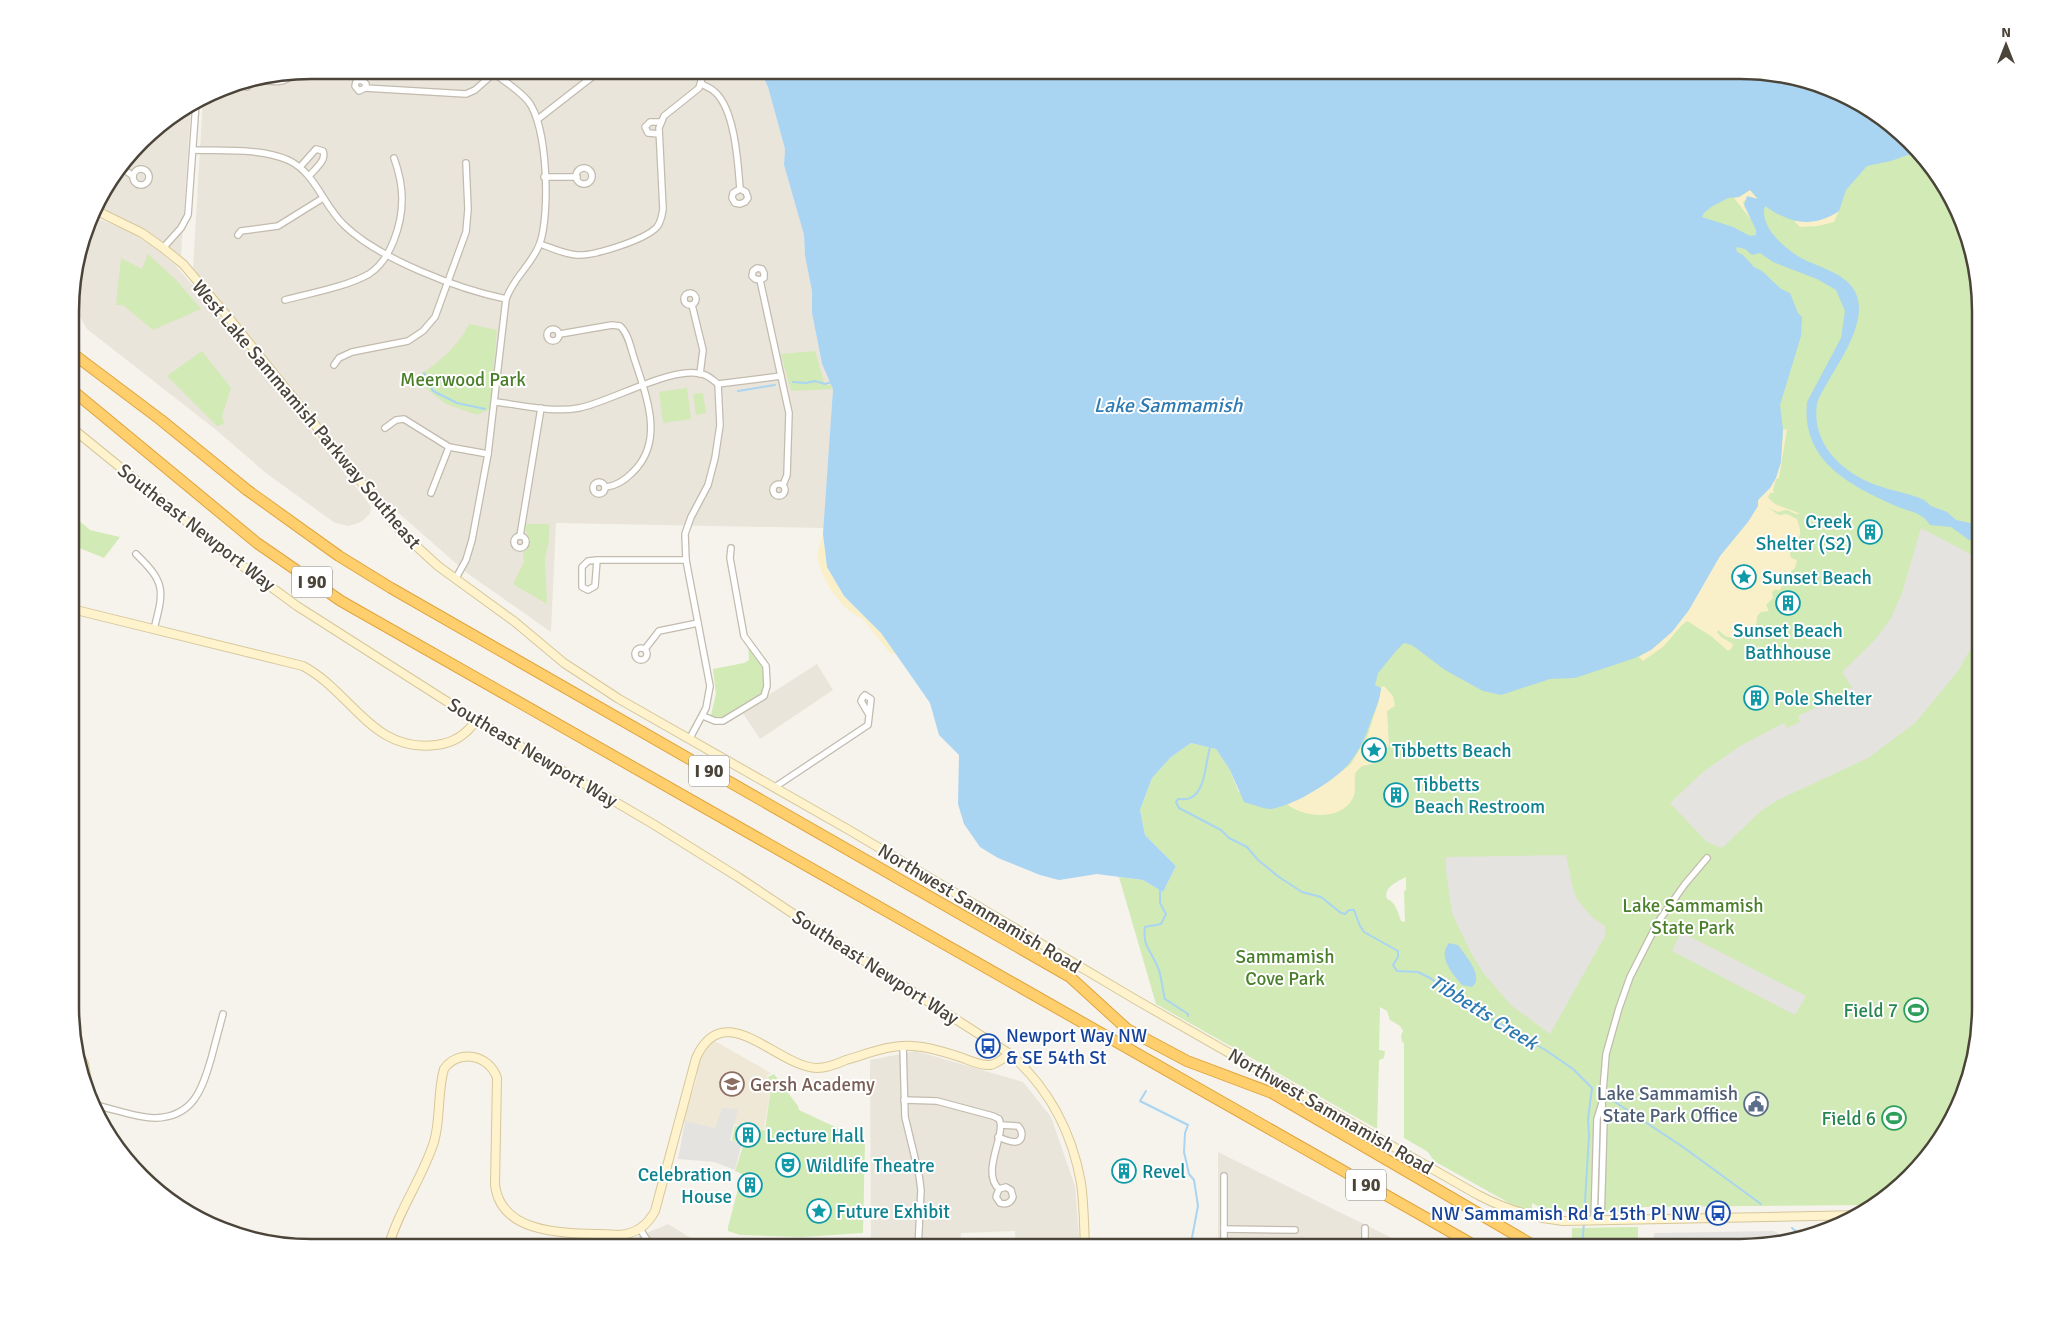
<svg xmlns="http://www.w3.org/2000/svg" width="2051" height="1318" viewBox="0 0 2051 1318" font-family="Signika,sans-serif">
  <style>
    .residential { fill: #eae5da }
    .education { fill: #efe8d6 }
    .green { fill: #d2eab5; fill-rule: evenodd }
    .sand { fill: #f9efc9 }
    .parking { fill: #e5e3e0 }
    .water { fill: #a9d4f2; fill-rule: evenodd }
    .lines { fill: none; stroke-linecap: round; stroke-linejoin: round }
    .stream { stroke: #a9d4f2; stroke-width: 2 }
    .street-casing { stroke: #c2bbae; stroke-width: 8 }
    .secondary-casing { stroke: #d6c79b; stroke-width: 10 }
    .highway-casing { stroke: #e0a43c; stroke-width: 12 }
    .street { stroke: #fff; stroke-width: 5.5 }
    .secondary { stroke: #fff3cd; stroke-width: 8 }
    .highway { stroke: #ffcf6e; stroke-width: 10 }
    .labels { text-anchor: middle; stroke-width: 4; stroke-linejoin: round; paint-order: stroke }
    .shield { fill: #fff; stroke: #817c74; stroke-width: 1 }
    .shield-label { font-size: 18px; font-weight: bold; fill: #4b4439 }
    .park-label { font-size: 19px; fill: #4a7f2a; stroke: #fff }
    .street-label { font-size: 19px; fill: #4b4439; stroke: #fff }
    .culture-label { font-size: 19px; fill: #0d838f; stroke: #fff; text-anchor: start }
    .leisure-label { font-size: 19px; fill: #27864d; stroke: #fff; text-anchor: end }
    .transit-label { font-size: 19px; fill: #164399; stroke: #fff; text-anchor: start }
    .education-label { font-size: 19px; fill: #785e54; stroke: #fff; text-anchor: start }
    .service-label { font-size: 19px; fill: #4e5e75; stroke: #fff; text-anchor: end }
    .water-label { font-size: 20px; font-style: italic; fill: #2e7ab2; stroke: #fff }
    .rim { fill: none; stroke: #4b4439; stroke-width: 2.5 }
  </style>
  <rect width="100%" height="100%" fill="#f6f3ec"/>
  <g class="residential">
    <path d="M311,70H760L768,87L785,149L784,165L804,235L805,256L812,291V313L822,364L833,389L824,528L556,523L551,632L467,573L378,495L193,269L203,98L219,88Z"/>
    <path d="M191,106L181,256L155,236L95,205L152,130Z"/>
    <path d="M91,216L129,231L155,248L175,265L227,325L367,501L371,507L370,514L361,522L349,526L335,523L266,473L215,429L87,329L77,311L78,259Z"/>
    <path d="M817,664L833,690L760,739L742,712Z"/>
    <path d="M916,1051L1023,1082L1051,1117L1075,1186L1080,1248H1016L1015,1231L961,1233L960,1248H871L870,1060Z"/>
    <path d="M1218,1152L1394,1239V1248H1218Z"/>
    <path d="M668,1224L707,1248H569V1242L628,1241Z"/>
    <path d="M737,1240L861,1242V1248H741Z"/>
  </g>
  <path class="education" d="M713,1040L771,1073L767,1076L771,1088L764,1129L732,1124L719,1130L683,1121L696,1081L700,1057Z"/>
  <g class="green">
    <path d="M1885,122L1949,191L1980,295V1023L1968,1084L1941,1141L1872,1205L1643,1207L1638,1208L1639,1212H1603L1601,1214L1545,1210L1532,1203V1210L1518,1208L1434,1161L1428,1152L1404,1138V1043L1402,1042L1401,1035L1403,1031L1400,1026L1390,1020L1387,1011L1380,1007L1379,1050L1385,1051L1384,1058L1379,1060L1377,1129L1156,1004L1119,877L1143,880L1163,892L1176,866L1145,835L1140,810L1152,778L1171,757L1191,743L1216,749L1230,770L1239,793L1670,223ZM1406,877V890L1404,891L1405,922L1401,921C1398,913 1396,902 1387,899C1383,887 1397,882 1406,877Z"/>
    <path d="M148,254L177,281L201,309L153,330L123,305H116L121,258L142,269Z"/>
    <path d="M469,324L497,330L490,409L477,415L446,404L414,379C436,364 457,349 469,324Z"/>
    <path d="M202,351L231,388L222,416L224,424L217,426L167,376Z"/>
    <path d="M815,351L825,385H831L833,389L791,391L781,354Z"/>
    <path d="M687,388L691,419L663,423L659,392Z"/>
    <path d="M703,393L706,413L696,415L693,394Z"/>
    <path d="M72,515L90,530L120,537L104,558L72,545Z"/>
    <path d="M526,524H549V541L545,557L547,604L513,584L524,562L523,552L527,550C533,539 524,535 526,524Z"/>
    <path d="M748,644L765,662L766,694L723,721L710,719L716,694L713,669L744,663L749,660Z"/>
    <path d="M774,1074L798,1106L799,1110L865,1141L863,1233L802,1237L740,1235L728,1231V1227L742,1174L735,1171L744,1143L732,1140L735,1126L765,1130L771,1088L768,1077Z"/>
    <path d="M1638,1227V1248H1579L1572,1244V1228Z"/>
  </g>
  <g class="sand">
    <path d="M1750,190L1758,199L1749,197L1743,202L1752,221L1734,198L1739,197Z"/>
    <path d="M1839,211L1834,222L1818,226L1800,227L1794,221C1810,222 1825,221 1839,211Z"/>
    <path d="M1787,429L1779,478L1776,479L1773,490L1774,493H1770L1768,498L1775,504L1801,514H1796L1787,510L1778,512L1768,508L1779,515L1787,514L1797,519L1800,529V535L1795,547L1790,552L1791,558L1797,560L1795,568L1789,573L1785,571L1780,574V579L1784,583L1779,591L1776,589L1772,592L1773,598L1766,605L1769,611L1761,612L1757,616C1758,632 1746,631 1736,639L1725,636L1718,630L1717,632L1721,637L1733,644L1732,648L1728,651L1711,636L1687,621L1681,626L1664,646L1643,661L1639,657C1687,629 1692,595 1722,553C1734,535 1751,521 1758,501C1760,495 1768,491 1771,486C1780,468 1782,450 1783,430Z"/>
    <path d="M823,534L827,567L844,596L881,633L896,654H891L861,617C843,613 819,576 818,558C817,550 821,542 823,534Z"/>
    <path d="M1384,686L1393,696L1395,706L1387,711L1389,744L1386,752L1377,763L1362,766L1356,772C1353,780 1357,790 1353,798C1342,821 1303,818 1287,804L1317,789L1350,765L1367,737L1379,700L1381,687Z"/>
  </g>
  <g class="parking">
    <path d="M1921,528L1980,559V626L1973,645L1958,671L1915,723L1868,758L1776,801L1761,811L1722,848L1707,842L1670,803L1703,772L1740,746L1784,723L1787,728L1800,722L1798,716L1830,701L1852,687L1842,672L1874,641L1891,618L1902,593Z"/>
    <path d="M1566,855L1573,889L1578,901L1592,917L1606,927L1605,936L1550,1034L1511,1005L1484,974L1471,953L1452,913L1446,871V857Z"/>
    <path d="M1681,932L1806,996L1795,1015L1672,951Z"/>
    <path d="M722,1108L738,1109L730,1140L742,1143L735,1170L714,1162L678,1159L685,1121L715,1128Z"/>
    <path d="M1774,1231L1785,1238L1756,1247L1653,1248L1654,1233Z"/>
  </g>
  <g class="water">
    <path d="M760,70H1740L1817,83L1874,110L1913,153L1891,161L1867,166L1846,190L1839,211C1812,229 1789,223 1765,206C1759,225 1781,245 1796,255C1817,269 1860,273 1859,309C1858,342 1829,374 1817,403C1811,443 1841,472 1876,485C1892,491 1909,493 1924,500L1931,506L1947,512L1956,520L1970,523H1980V537L1969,540L1951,527L1930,525C1922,512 1911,512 1898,507C1851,486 1801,462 1807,402L1841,338L1845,311L1836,290L1817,279L1773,262L1760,253L1752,255L1745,249L1736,247L1737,252L1743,255L1754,267L1762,271L1781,289L1790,293L1798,313L1802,317L1801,336L1780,405L1783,430L1781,462L1776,478L1770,488L1758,500V506L1748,522L1720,556L1689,610L1672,632L1651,650L1635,658L1575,678L1550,679L1501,695L1483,691L1445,670L1412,645L1404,643L1396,651L1378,673L1375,685L1381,688C1380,699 1376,708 1372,718C1358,760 1345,773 1307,795C1299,800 1280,808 1271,809C1263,809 1252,804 1244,802L1230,770L1216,749L1191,743L1171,757L1152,778L1140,810L1145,835L1176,866L1163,892L1143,880L1097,874L1059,880L1040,875L998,858L980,847L964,824L958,804L959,755L939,735L930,703L905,667L881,633L844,596L827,567L823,534L833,389L822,364L812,313V291L805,256L804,235L784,165L785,149L768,87ZM1750,190L1758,199L1747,196L1744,205L1756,230V235L1750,236L1733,227L1702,217L1704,213L1711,207L1728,198L1739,197Z"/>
    <path d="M1449,943L1458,945C1465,955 1485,977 1472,987L1462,985C1453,974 1437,957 1449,943Z"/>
  </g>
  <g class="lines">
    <g class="stream">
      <path d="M424,373L433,391L457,403L485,409"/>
      <path d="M793,382L806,383L815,381L825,384L832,382"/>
      <path d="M738,391L775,385"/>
      <path d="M1210,747C1206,761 1205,793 1190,798C1187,800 1182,799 1178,799L1176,802L1179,808L1221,830L1229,838L1247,847L1258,860L1279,877L1302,892L1321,897L1341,913L1345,914L1349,910H1354L1360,926L1364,932L1398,951V957L1393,965L1397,971L1418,972L1430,978L1468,1005L1547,1051L1573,1069L1592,1088L1588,1119L1589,1136L1584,1218"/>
      <path d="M1160,889V903L1166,914L1161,924L1145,927C1142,947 1152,951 1158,968C1162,977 1162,989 1165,999L1188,1014V1016"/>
      <path d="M1146,1091L1140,1101L1188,1125L1185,1133L1184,1152L1189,1174L1194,1180L1198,1206L1190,1248"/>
      <path d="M1609,1098L1683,1147L1761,1204"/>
      <path d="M1792,1228L1799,1234"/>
      <path d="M1582,1248L1584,1222"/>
    </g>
    <g class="street-casing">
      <g id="street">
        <path d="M258,80C270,81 285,85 292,74"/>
        <path d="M241,84L247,87L253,82"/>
        <path d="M702,84C706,87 711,88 715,92C735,110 738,163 740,189L733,193L732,198L735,203L740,204L745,202L748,198L746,192L740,189"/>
        <path d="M365,88L366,84L363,81L359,80L356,82L355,86L359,91L365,88L466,94L475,90L494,73"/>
        <path d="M538,119L601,70"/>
        <path d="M659,134L648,133L645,127L650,122H661"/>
        <path d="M193,150C223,151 260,148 288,160C315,172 323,205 344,225C379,259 458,289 506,299"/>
        <path d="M300,167L316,149L323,151C327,160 315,169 309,176"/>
        <path d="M122,168L133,176"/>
        <circle cx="584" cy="176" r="8"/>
        <circle cx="141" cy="177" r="8"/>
        <path d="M544,177H577"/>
        <path d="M238,235L241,231L278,226L323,198"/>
        <path d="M540,244C552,248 564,254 577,255C594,256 645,240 657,227C661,222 662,216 663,209L659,128L664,116L699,88L704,70"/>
        <path d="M163,248L181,228L188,215L196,103"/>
        <path d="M760,280L764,278V273L762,269L757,268L753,271L752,276L755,279L760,280L789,413L787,475L783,485"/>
        <circle cx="690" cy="299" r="6"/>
        <path d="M285,300C311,293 346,287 369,274C391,260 402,224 402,199C402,185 399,172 394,158"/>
        <path d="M692,305L703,350L700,374"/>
        <circle cx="553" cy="335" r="6"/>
        <path d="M560,334L612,325L620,326C629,334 631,350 635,361C647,398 665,442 632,473C625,480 616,486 606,487"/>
        <path d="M334,365L339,358L352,352L408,341L423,331L435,317L466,232L468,209L466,163"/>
        <path d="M495,402C522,405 552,413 579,408C611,402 676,363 705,375C710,377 714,381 718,384L781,376"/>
        <path d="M385,428L396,420L404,419L449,447L488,454"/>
        <circle cx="599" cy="488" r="6"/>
        <circle cx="779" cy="490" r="6"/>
        <path d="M431,493L449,447"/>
        <circle cx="520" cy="542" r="6"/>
        <path d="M520,536L541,408"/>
        <path d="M136,554C166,583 164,590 154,629"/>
        <path d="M597,560L595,586L588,590L582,587V567L588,561L597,560H686"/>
        <path d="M456,578L466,560L472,540L488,454L506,299C515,275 532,265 540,243C550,214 548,126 528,101C518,89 502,80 490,70"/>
        <path d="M72,592L74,597L72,604"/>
        <circle cx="641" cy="654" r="6"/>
        <path d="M645,649L659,631L698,623"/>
        <path d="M703,716L715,721H723L764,696L767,686L766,666L744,636L730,558L731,548"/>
        <path d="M690,738L706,708L710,686L686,560L685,534L691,517L708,485L715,458L720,425L718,384"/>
        <path d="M775,787L868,725L871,699L865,695L863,697L861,701L868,713"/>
        <path d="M903,1045L905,1117L919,1175L921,1190L918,1248"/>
        <path d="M904,1100L937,1101L993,1116L999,1119C1007,1134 980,1172 999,1189L996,1197L1000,1203C1006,1205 1011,1203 1013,1197L1011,1190L1006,1187L999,1189"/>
        <path d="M95,1105C114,1109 136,1118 155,1118C193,1117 202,1090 211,1059C215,1044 219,1029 223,1014"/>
        <path d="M998,1137C1003,1139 1010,1142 1015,1142C1024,1141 1023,1131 1018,1126L1001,1125"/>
        <path d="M1594,1221L1597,1119L1602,1103L1606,1054L1619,1008L1630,977L1658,922L1685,884L1707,858"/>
        <path d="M1601,1221L1604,1120L1602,1103"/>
        <path d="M1365,1228V1248"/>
        <path d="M640,1229L652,1248"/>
        <path d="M1224,1229L1295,1230"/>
        <path d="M1224,1248V1176"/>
      </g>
    </g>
    <g class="secondary-casing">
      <g id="secondary">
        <path d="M93,209L142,233L163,248L183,264L228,317L403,534L438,566L515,622L564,663L619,699L849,830L1138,1001L1478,1195C1505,1209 1532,1218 1563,1221L1861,1215"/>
        <path d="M72,428L229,556L297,606L476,720L653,824L738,877L849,951L1010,1054C1048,1087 1072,1132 1081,1183C1084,1204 1084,1226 1085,1248"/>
        <path d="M72,609L303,666C352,692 372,753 436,745C454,743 467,734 476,720"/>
        <path d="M74,1044L84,1064L88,1086"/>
        <path d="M388,1248C398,1211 422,1179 434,1142C441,1118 437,1093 444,1069C458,1049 489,1054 497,1078L495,1185C502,1240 578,1232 619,1235C636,1234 647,1226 655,1211L696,1058C724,995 777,1067 817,1068C827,1068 837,1064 846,1060C867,1054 890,1044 913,1046C929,1047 945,1052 960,1057C969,1060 980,1066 990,1065C997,1064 1003,1058 1010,1054"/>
      </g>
    </g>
    <g class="highway-casing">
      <g id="highway">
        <path d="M72,353L161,420L247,490L339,556L391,588L1070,977L1127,1029L1187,1061L1272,1093L1538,1248"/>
        <path d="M72,390L257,543L341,601L1479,1248"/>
      </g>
    </g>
    <use href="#street" class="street"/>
    <use href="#secondary" class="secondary"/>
    <use href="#highway" class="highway"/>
  </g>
  <defs>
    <g id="building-ring" transform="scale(1.25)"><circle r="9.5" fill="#fff" stroke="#0f9aa8" stroke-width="1.5"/><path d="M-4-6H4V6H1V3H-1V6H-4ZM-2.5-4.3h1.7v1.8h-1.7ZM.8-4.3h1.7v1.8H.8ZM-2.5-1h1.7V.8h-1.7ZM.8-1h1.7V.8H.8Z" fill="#0f9aa8"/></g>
    <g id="sight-ring" transform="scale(1.25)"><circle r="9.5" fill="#fff" stroke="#0f9aa8" stroke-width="1.5"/><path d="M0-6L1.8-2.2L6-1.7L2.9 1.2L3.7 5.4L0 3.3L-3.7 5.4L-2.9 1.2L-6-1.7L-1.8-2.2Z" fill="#0f9aa8"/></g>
    <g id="stadium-ring" transform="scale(1.25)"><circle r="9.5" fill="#fff" stroke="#2e9e5b" stroke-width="1.5"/><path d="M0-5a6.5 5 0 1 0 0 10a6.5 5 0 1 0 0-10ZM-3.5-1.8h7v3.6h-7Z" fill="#2e9e5b"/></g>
    <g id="bus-ring" transform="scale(1.25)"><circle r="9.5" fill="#fff" stroke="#1a4fb4" stroke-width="1.5"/><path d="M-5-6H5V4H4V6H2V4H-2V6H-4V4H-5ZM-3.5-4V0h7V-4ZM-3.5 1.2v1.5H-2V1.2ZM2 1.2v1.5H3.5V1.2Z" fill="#1a4fb4"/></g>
    <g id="school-ring" transform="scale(1.25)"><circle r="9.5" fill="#fff" stroke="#8d6e63" stroke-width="1.5"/><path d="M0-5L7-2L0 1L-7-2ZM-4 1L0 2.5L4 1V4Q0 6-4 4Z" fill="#8d6e63"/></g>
    <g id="civic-ring" transform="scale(1.25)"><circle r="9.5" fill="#fff" stroke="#5c6f8a" stroke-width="1.5"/><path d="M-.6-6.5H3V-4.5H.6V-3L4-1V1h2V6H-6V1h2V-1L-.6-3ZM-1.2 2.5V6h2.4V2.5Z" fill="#5c6f8a"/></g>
    <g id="theatre-ring" transform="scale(1.25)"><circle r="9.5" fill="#fff" stroke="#0f9aa8" stroke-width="1.5"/><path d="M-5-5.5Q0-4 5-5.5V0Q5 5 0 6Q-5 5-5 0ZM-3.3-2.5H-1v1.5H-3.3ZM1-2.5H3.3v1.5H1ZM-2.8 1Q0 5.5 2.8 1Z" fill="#0f9aa8"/></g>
  </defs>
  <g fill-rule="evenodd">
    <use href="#building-ring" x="1870" y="532"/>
    <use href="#sight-ring" x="1744" y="577"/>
    <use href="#building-ring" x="1788" y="603"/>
    <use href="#building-ring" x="1756" y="698"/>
    <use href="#sight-ring" x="1374" y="750"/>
    <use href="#building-ring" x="1396" y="795"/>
    <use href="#stadium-ring" x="1916" y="1010"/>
    <use href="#bus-ring" x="988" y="1046"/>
    <use href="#school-ring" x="732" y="1084"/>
    <use href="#civic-ring" x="1756" y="1104"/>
    <use href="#stadium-ring" x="1894" y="1118"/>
    <use href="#building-ring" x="748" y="1135"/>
    <use href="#theatre-ring" x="788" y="1165"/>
    <use href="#building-ring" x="1124" y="1171"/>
    <use href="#building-ring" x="750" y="1185"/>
    <use href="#sight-ring" x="819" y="1211"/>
    <use href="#bus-ring" x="1718" y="1213"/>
  </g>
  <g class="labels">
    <g class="shield">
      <rect x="292" y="566.5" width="40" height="31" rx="4"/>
      <rect x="689" y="755.5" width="40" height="31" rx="4"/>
      <rect x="1346" y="1169.5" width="40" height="31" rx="4"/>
    </g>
    <g class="shield-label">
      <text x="312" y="588">I 90</text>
      <text x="709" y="777">I 90</text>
      <text x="1366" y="1191">I 90</text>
    </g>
    <g class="park-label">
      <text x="463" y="386">Meerwood Park</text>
      <text x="1693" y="912">Lake Sammamish<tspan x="1693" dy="22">State Park</tspan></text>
      <text x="1285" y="963">Sammamish<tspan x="1285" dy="22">Cove Park</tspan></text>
    </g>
    <g class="street-label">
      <text transform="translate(307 414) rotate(50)" y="7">West Lake Sammamish Parkway Southeast</text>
      <text transform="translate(197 527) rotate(38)" y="7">Southeast Newport Way</text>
      <text transform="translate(533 752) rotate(31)" y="7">Southeast Newport Way</text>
      <text transform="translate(980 908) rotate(31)" y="7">Northwest Sammamish Road</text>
      <text transform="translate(876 967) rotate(33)" y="7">Southeast Newport Way</text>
      <text transform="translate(1331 1111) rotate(30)" y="7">Northwest Sammamish Road</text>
    </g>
    <g class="culture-label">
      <text x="1852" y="528" text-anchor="end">Creek<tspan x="1852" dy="22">Shelter (S2)</tspan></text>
      <text x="1762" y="584">Sunset Beach</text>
      <text x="1788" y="637" text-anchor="middle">Sunset Beach<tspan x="1788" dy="22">Bathhouse</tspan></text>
      <text x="1774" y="705">Pole Shelter</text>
      <text x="1392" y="757">Tibbetts Beach</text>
      <text x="1414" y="791">Tibbetts<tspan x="1414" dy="22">Beach Restroom</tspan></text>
      <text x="766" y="1142">Lecture Hall</text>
      <text x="806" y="1172">Wildlife Theatre</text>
      <text x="1142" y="1178">Revel</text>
      <text x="732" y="1181" text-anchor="end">Celebration<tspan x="732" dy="22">House</tspan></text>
      <text x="836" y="1218">Future Exhibit</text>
    </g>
    <g class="leisure-label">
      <text x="1898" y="1017">Field 7</text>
      <text x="1876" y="1125">Field 6</text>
    </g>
    <g class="transit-label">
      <text x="1006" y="1042">Newport Way NW<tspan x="1006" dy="22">&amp; SE 54th St</tspan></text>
      <text x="1700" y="1220" text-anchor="end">NW Sammamish Rd &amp; 15th Pl NW</text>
    </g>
    <g class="education-label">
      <text x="750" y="1091">Gersh Academy</text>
    </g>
    <g class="service-label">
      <text x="1738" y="1100">Lake Sammamish<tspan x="1738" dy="22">State Park Office</tspan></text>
    </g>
    <g class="water-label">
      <text x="1168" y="412">Lake Sammamish</text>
      <text transform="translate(1484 1012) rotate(32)" y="7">Tibbetts Creek</text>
    </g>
  </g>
  <path d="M0 0H2051V1318H0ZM311 79H1740A232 232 0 0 1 1972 311V1007A232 232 0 0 1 1740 1239H311A232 232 0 0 1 79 1007V311A232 232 0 0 1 311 79Z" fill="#fff" fill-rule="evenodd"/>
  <path class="rim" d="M311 79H1740A232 232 0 0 1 1972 311V1007A232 232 0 0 1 1740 1239H311A232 232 0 0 1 79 1007V311A232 232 0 0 1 311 79Z"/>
  <g transform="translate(2006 45)" stroke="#ffffff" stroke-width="4" paint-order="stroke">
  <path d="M0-4L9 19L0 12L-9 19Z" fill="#4b4439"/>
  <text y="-8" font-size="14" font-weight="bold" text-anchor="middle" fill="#4b4439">N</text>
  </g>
</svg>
